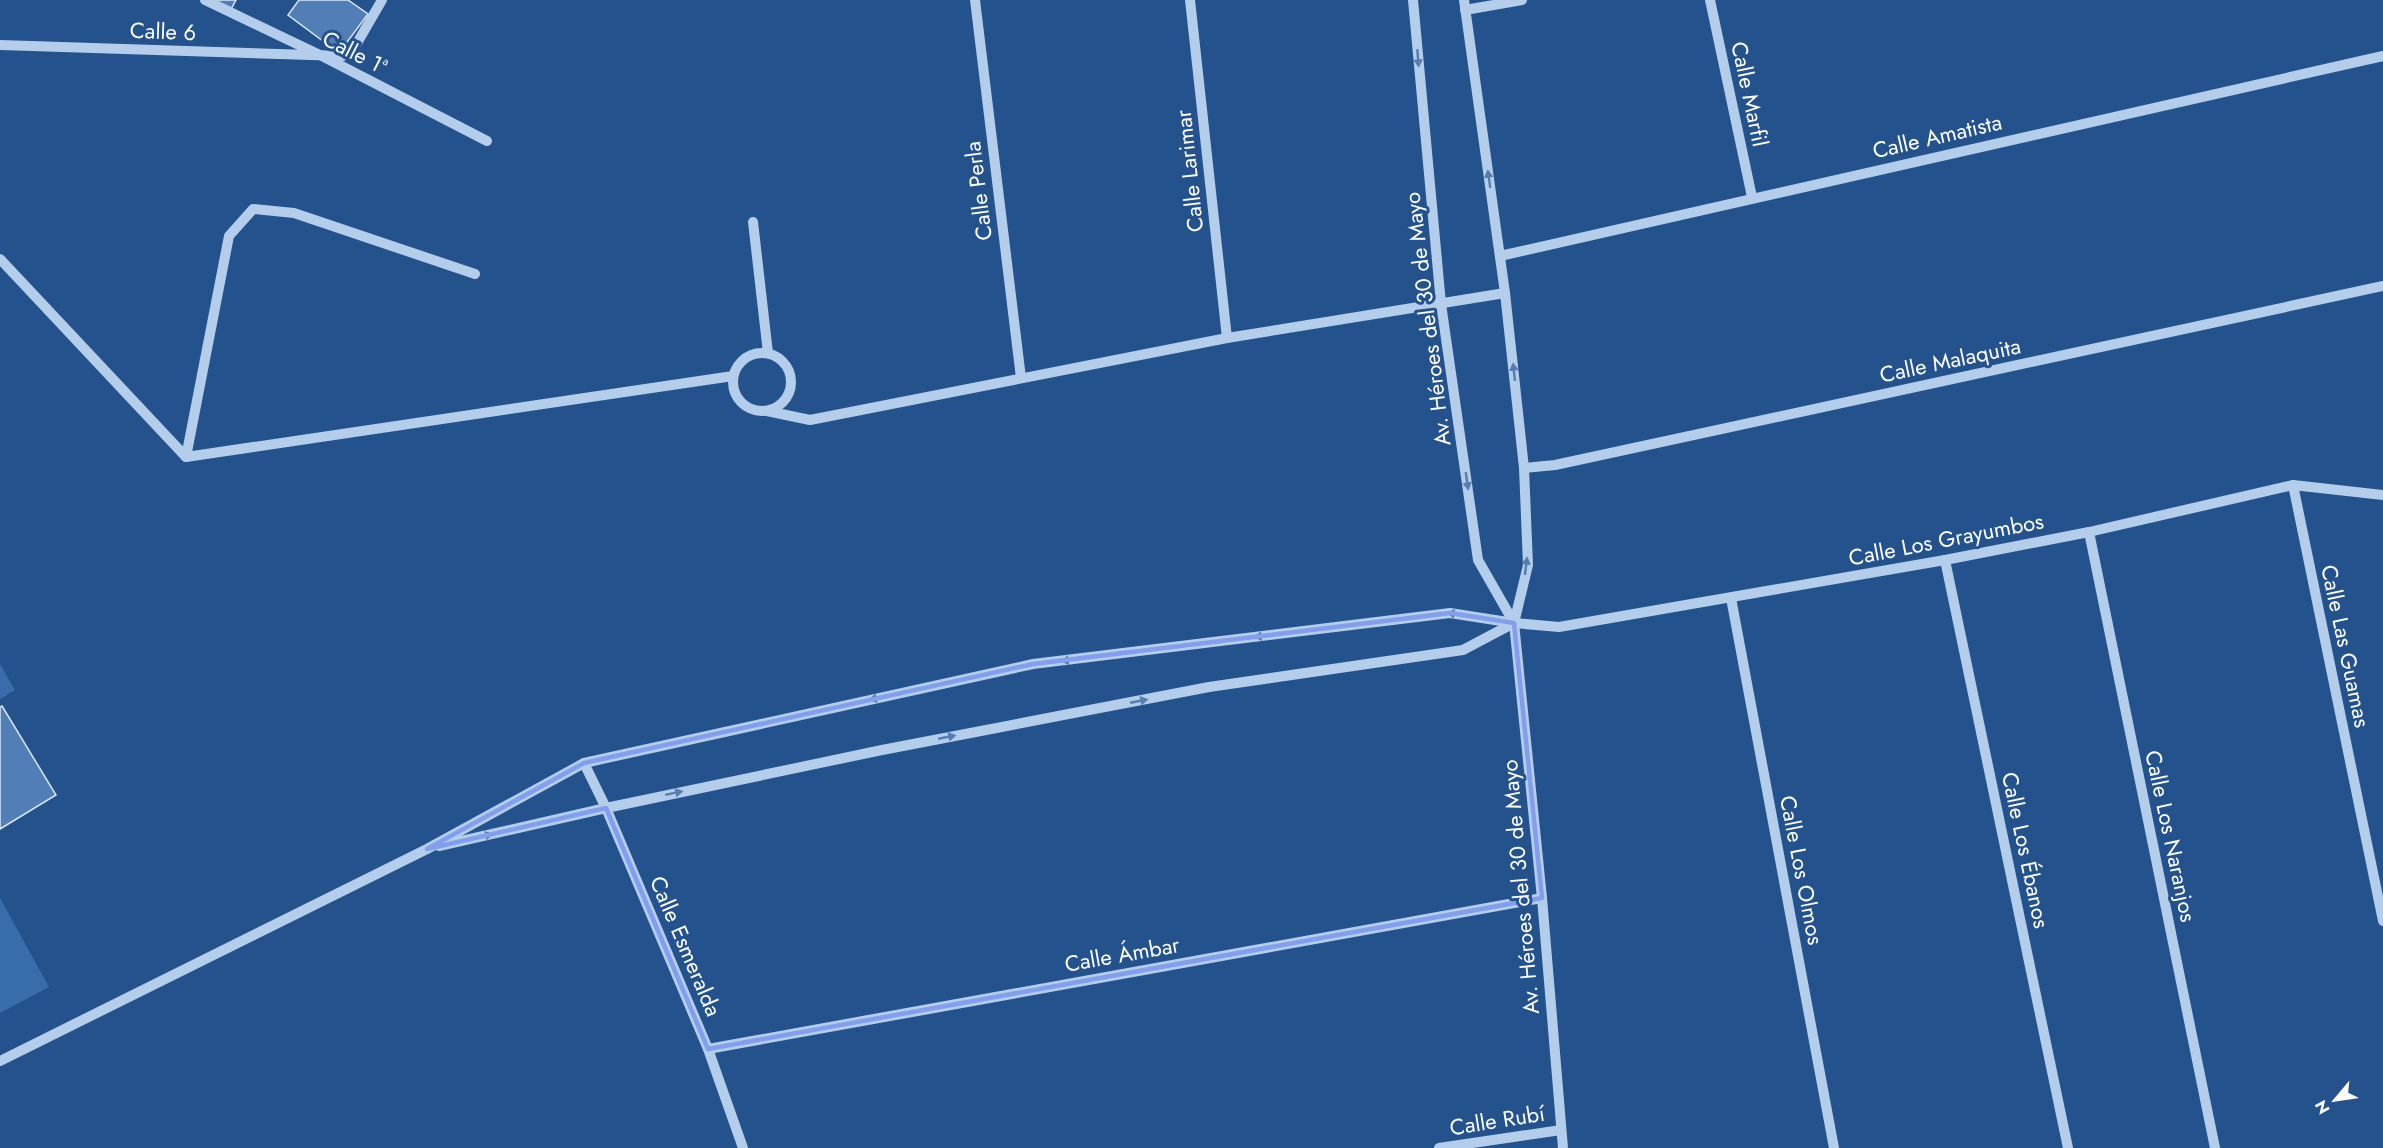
<svg xmlns="http://www.w3.org/2000/svg" width="2383" height="1148" viewBox="0 0 2383 1148" font-family="Jost,sans-serif">
  <style>
    .green { fill: #386caa }
    .building { fill: #517eb6; stroke: #d8e7f8; stroke-width: 1.5 }
    .lines { fill: none; stroke-linecap: round; stroke-linejoin: round }
    .minor { stroke: #b3cdeb; stroke-width: 10 }
    .oneway { fill: #567dae }
    .marked { fill: none; stroke: #839eea; stroke-width: 4.5; stroke-linejoin: round }
    .labels { text-anchor: middle; stroke-width: 6; stroke-linejoin: round; paint-order: stroke }
    .street-label { font-size: 22px; fill: #fff; stroke: #24528d }
  </style>
  <rect width="100%" height="100%" fill="#24528d"/>
  <g class="green">
    <path d="M0,664L15,690L0,699Z"/>
    <path d="M0,898L49,987L0,1013Z"/>
  </g>
  <g class="building">
    <path d="M207,0H236L230,11Z"/>
    <path d="M299,0H348L368,14L339,53L288,15Z"/>
    <path d="M2,706L56,795L0,829V707Z"/>
  </g>
  <g class="lines">
    <g class="minor">
      <path d="M205,0L324,57L487,141"/>
      <path d="M975,0L1021,378"/>
      <path d="M1190,0L1227,338"/>
      <path d="M1413,0L1441,304L1478,560L1514,623"/>
      <path d="M1464,0L1505,293L1524,468L1528,565L1514,623L1542,898L1563,1148"/>
      <path d="M1710,0L1752,197"/>
      <path d="M1465,10L1522,0"/>
      <path d="M0,45L343,56L353,50L382,0"/>
      <path d="M753,222L768,353"/>
      <path d="M1500,256L2383,56"/>
      <path d="M0,259L186,457L733,376"/>
      <circle cx="762" cy="382" r="29"/>
      <path d="M767,411L810,420L1227,338L1505,293"/>
      <path d="M186,457L229,236L253,209L294,213L475,274"/>
      <path d="M1524,468L1555,465L2383,286"/>
      <path d="M2293,485L2383,921"/>
      <path d="M2089,532L2215,1148"/>
      <path d="M1945,560L2068,1148"/>
      <path d="M1731,598L1834,1148"/>
      <path d="M584,763L606,808L708,1049L743,1148"/>
      <path d="M439,846L606,808L882,750L1209,687L1463,650L1514,623"/>
      <path d="M708,1049L1542,898"/>
      <path d="M0,1061L427,849L584,763L1033,664L1450,613L1514,623L1559,627L1945,560L2089,532L2293,485L2383,495"/>
      <path d="M1439,1148L1561,1130"/>
    </g>
  </g>
  <defs><path id="oneway-solid" d="M-6-.8H1V-3.2L6.5 0L1 3.2V.8H-6Z" transform="scale(1.5)"/></defs>
  <g class="oneway">
    <use href="#oneway-solid" transform="translate(1418 58) rotate(85)"/>
    <use href="#oneway-solid" transform="translate(1489 179) rotate(-98)"/>
    <use href="#oneway-solid" transform="translate(1514 372) rotate(-96)"/>
    <use href="#oneway-solid" transform="translate(1467 481) rotate(82)"/>
    <use href="#oneway-solid" transform="translate(1526 566) rotate(-83)"/>
    <use href="#oneway-solid" transform="translate(1456 614) rotate(-173)"/>
    <use href="#oneway-solid" transform="translate(1263 636) rotate(173)"/>
    <use href="#oneway-solid" transform="translate(1070 660) rotate(173)"/>
    <use href="#oneway-solid" transform="translate(878 698) rotate(168)"/>
    <use href="#oneway-solid" transform="translate(1139 701) rotate(-11)"/>
    <use href="#oneway-solid" transform="translate(947 737) rotate(-11)"/>
    <use href="#oneway-solid" transform="translate(674 793) rotate(-12)"/>
    <use href="#oneway-solid" transform="translate(484 836) rotate(-13)"/>
  </g>
  <path class="marked" d="M1450,613L1514,623L1542,898L708,1049L606,808L427,849L584,763L1033,664Z"/>
  <g class="labels">
    <g class="street-label">
      <text transform="translate(163 31) rotate(2)" y="8">Calle 6</text>
      <text transform="translate(355 52) rotate(27)" y="8">Calle 1ª</text>
      <text transform="translate(1750 94) rotate(78)" y="8">Calle Marfil</text>
      <text transform="translate(1937 136) rotate(-13)" y="8">Calle Amatista</text>
      <text transform="translate(1189 171) rotate(-96)" y="8">Calle Larimar</text>
      <text transform="translate(978 191) rotate(-97)" y="8">Calle Perla</text>
      <text transform="translate(1427 319) rotate(-97)" y="8">Av. Héroes del 30 de Mayo</text>
      <text transform="translate(1950 360) rotate(-12)" y="8">Calle Malaquita</text>
      <text transform="translate(1946 539) rotate(-11)" y="8">Calle Los Grayumbos</text>
      <text transform="translate(2346 646) rotate(78)" y="8">Calle Las Guamas</text>
      <text transform="translate(2171 836) rotate(78)" y="8">Calle Los Naranjos</text>
      <text transform="translate(2026 850) rotate(78)" y="8">Calle Los Ébanos</text>
      <text transform="translate(1802 870) rotate(79)" y="8">Calle Los Olmos</text>
      <text transform="translate(1520 887) rotate(-95)" y="8">Av. Héroes del 30 de Mayo</text>
      <text transform="translate(686 946) rotate(67)" y="8">Calle Esmeralda</text>
      <text transform="translate(1122 954) rotate(-10)" y="8">Calle Ámbar</text>
      <text transform="translate(1497 1120) rotate(-9)" y="8">Calle Rubí</text>
    </g>
  </g>
  <g transform="translate(2335 1100) rotate(241)" stroke="#24528d" stroke-width="4.5" paint-order="stroke">
  <path d="M0-4.5L10 22L0 15L-10 22Z" fill="#ffffff"/>
  <text y="-9" font-size="16" font-weight="bold" text-anchor="middle" fill="#ffffff">N</text>
  </g>
</svg>
